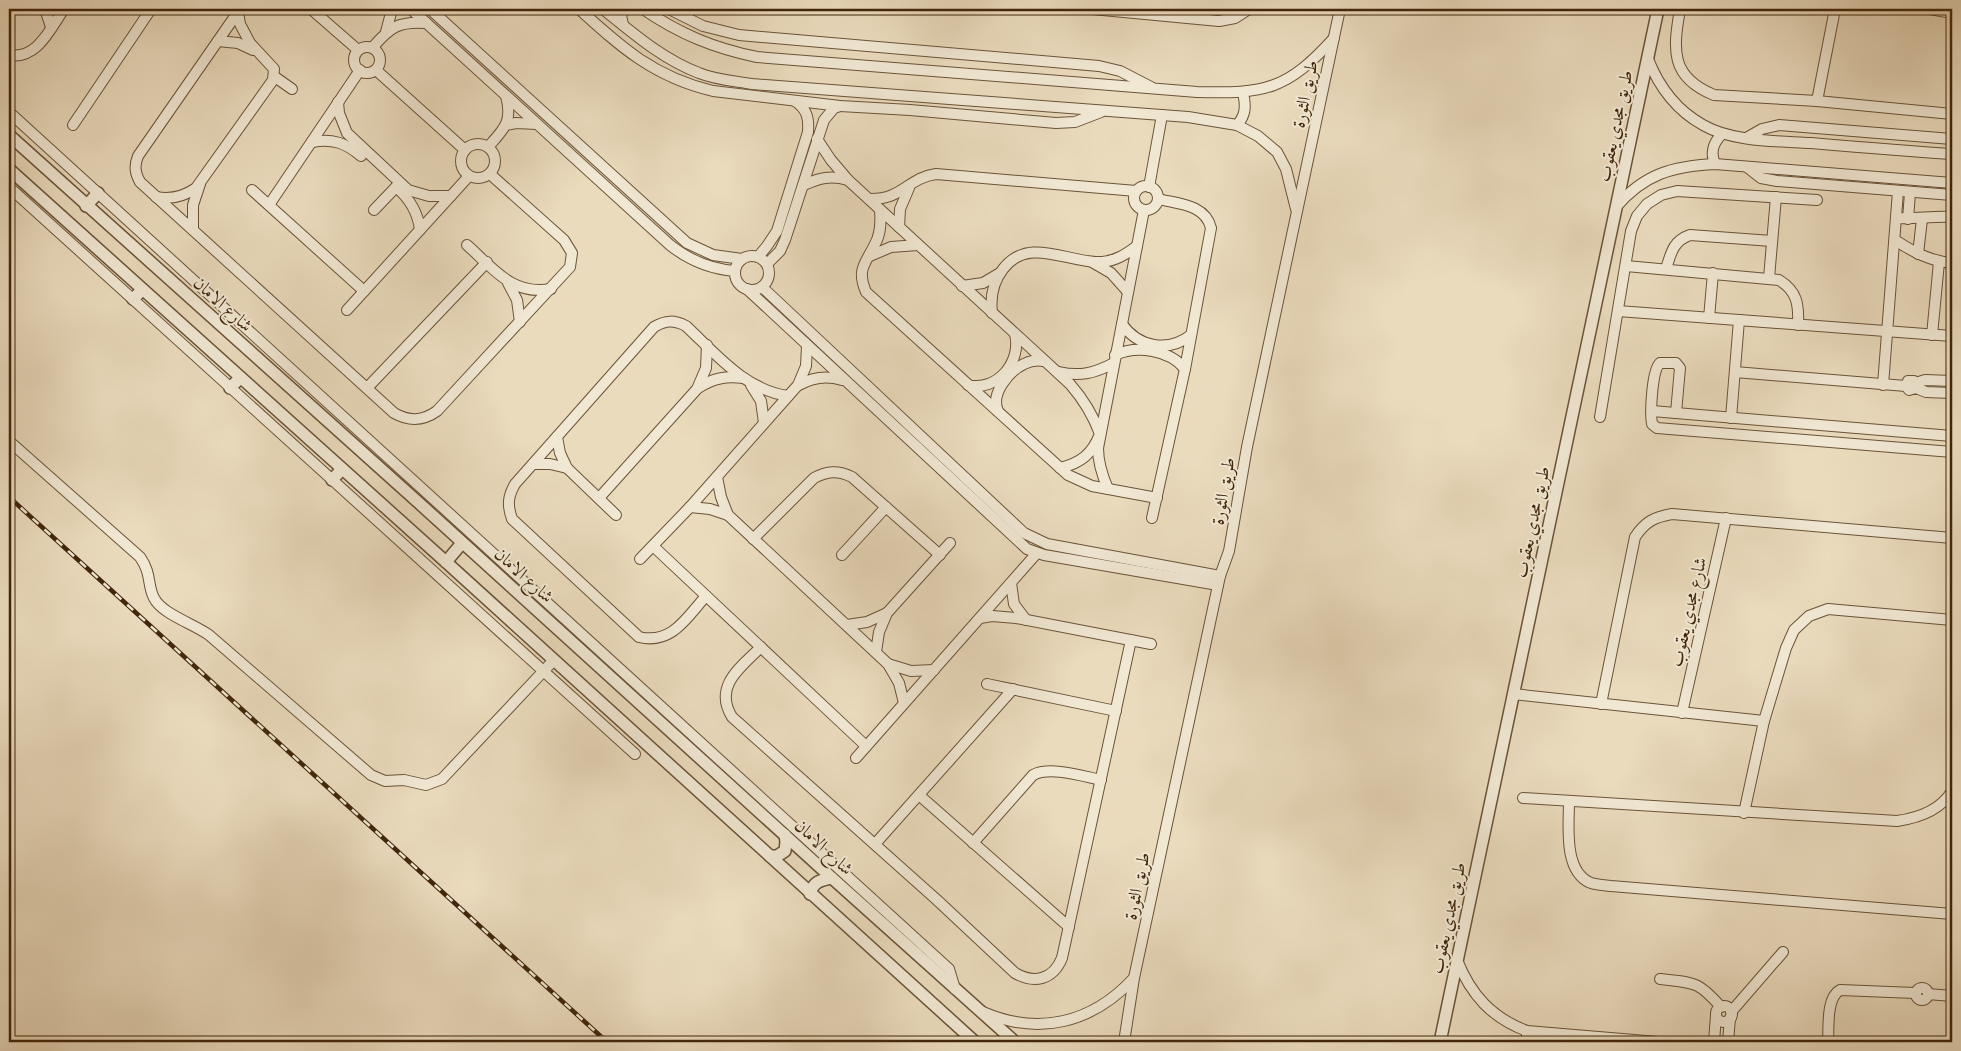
<svg xmlns="http://www.w3.org/2000/svg" width="1961" height="1051" viewBox="0 0 1961 1051" font-family="'IM FELL English',Amiri,serif">
  <style>
    .lines { fill: none; stroke-linecap: round; stroke-linejoin: round }
    .minor-casing { stroke: #6b5338; stroke-width: 12 }
    .tertiary-casing { stroke: #6b5338; stroke-width: 14 }
    .minor { stroke: #f1e8d4; stroke-width: 10 }
    .tertiary { stroke: #f1e8d4; stroke-width: 11 }
    .rail-casing { stroke: #41260b; stroke-width: 4.5 }
    .rail { stroke: #f1e8d4; stroke-width: 2.5; stroke-dasharray: 8; stroke-linecap: butt }
    .labels { text-anchor: middle; stroke-width: 4; stroke-linejoin: round; paint-order: stroke }
    .street-label { font-size: 18px; fill: #41260b; stroke: #f1e8d4 }
  </style>
  <rect width="100%" height="100%" fill="#eadbbd"/>
  <filter id="stains"><feTurbulence type="fractalNoise" baseFrequency=".004" numOctaves="4"/><feColorMatrix values="0 0 0 0 .2 0 0 0 0 .09 0 0 0 0 .02 0 0 0 .5 -.17"/></filter>
  <radialGradient id="worn" r=".72"><stop offset=".6" stop-color="#630" stop-opacity="0"/><stop offset="1" stop-color="#630" stop-opacity=".3"/></radialGradient>
  <g class="lines">
    <g class="minor-casing">
      <g id="minor">
        <path d="M45,9L51,27"/>
        <path d="M240,9L138,156C134,166 135,173 140,182L394,413C410,422 423,421 437,411L570,267L572,253L564,240L490,174"/>
        <path d="M311,9L358,50"/>
        <path d="M411,9L670,245C690,261 710,269 735,271"/>
        <path d="M430,9L687,243L713,255L742,259"/>
        <path d="M579,9C622,48 654,77 713,91L840,106L910,110L1056,123L1075,122L1101,112"/>
        <path d="M603,9C633,33 662,59 699,73C716,80 735,81 752,84L1188,117L1237,125L1258,136L1277,152L1286,169L1296,209"/>
        <path d="M643,9C680,34 713,48 757,57L1197,92C1265,94 1287,90 1334,38"/>
        <path d="M669,9L703,26L739,35L1099,66L1120,71L1151,87"/>
        <path d="M1092,9L1219,21L1235,18L1249,9"/>
        <path d="M1680,9C1673,50 1670,77 1714,95L1817,101L1952,114"/>
        <path d="M1930,9L1952,13"/>
        <path d="M623,25L621,15L625,9"/>
        <path d="M386,32L392,9"/>
        <path d="M218,41L238,43L253,50"/>
        <circle cx="367" cy="60" r="13"/>
        <path d="M373,47C390,27 399,21 426,23"/>
        <path d="M9,55C37,60 50,29 64,9"/>
        <path d="M1648,59C1659,87 1676,110 1703,125C1732,142 1778,141 1811,143C1858,147 1905,151 1952,154"/>
        <path d="M376,70L465,150"/>
        <path d="M275,77L292,89"/>
        <path d="M1817,101L1835,9"/>
        <path d="M338,102L339,113L347,133L408,190L429,196H451"/>
        <path d="M9,112L949,969L955,989"/>
        <path d="M73,125L151,9"/>
        <path d="M506,125L516,123L537,124"/>
        <path d="M1237,125C1246,115 1246,106 1243,93"/>
        <path d="M1748,137L1762,129L1779,125L1952,139"/>
        <path d="M817,139L831,160L848,180L1070,384C1084,400 1093,415 1100,434C1092,454 1081,463 1060,468"/>
        <path d="M312,142C332,138 346,143 361,156"/>
        <circle cx="478" cy="161" r="17"/>
        <path d="M488,147C504,129 513,122 506,96"/>
        <path d="M1715,164C1710,152 1713,143 1722,134"/>
        <path d="M1747,167L1761,178L1777,181L1952,195"/>
        <path d="M804,185C819,178 831,175 848,180"/>
        <circle cx="1146" cy="198" r="12"/>
        <path d="M9,187L635,754"/>
        <path d="M396,187C410,199 418,212 420,230"/>
        <path d="M1149,187L1162,115"/>
        <path d="M252,190L364,291"/>
        <path d="M156,197C171,200 183,197 196,188L273,80L274,69L250,43L240,24L238,12"/>
        <path d="M869,199C903,200 907,178 936,174L1136,191"/>
        <path d="M269,205L360,70"/>
        <path d="M1616,207C1644,174 1673,166 1715,164L1952,183"/>
        <path d="M374,210L396,187"/>
        <path d="M880,210C881,222 881,233 875,244C866,263 856,269 866,292L1068,475L1092,486L1157,498"/>
        <path d="M1896,218C1915,219 1933,216 1952,217"/>
        <path d="M1908,219L1910,193"/>
        <path d="M899,227L900,209L909,188"/>
        <path d="M193,230V205L200,184"/>
        <path d="M1895,240C1913,252 1930,261 1952,263"/>
        <path d="M467,245C493,268 512,296 551,289"/>
        <path d="M1918,254L1922,219"/>
        <circle cx="752" cy="273" r="17"/>
        <path d="M870,256L891,247L918,245"/>
        <path d="M758,257L767,246L777,231L808,132C809,118 807,109 795,101"/>
        <path d="M1092,262L1111,273L1128,292"/>
        <path d="M767,264L780,251L785,240L824,120L834,108L840,106"/>
        <path d="M1626,266L1779,280C1797,291 1799,304 1798,325"/>
        <path d="M1666,269C1671,253 1673,241 1690,235L1772,241"/>
        <path d="M1769,278L1776,197"/>
        <path d="M508,283L517,300L520,322"/>
        <path d="M962,286L983,283L1000,273"/>
        <path d="M762,287L1024,533L1047,544L1220,576"/>
        <path d="M747,289L1027,549L1044,555L1218,585"/>
        <path d="M347,310L469,176"/>
        <path d="M1618,311L1952,336"/>
        <path d="M992,313C990,296 993,282 1003,269C1029,235 1069,264 1102,262C1116,261 1126,254 1137,246"/>
        <path d="M1709,318L1713,273"/>
        <path d="M1122,324C1138,347 1168,353 1191,335"/>
        <path d="M1932,335L1939,262"/>
        <path d="M1115,355C1137,345 1170,350 1185,369"/>
        <path d="M1059,372C1080,377 1095,373 1114,363"/>
        <path d="M1735,372L1906,386"/>
        <path d="M1916,383L1925,380L1952,381"/>
        <path d="M751,385L761,401L764,423"/>
        <path d="M799,385C813,377 826,375 842,380"/>
        <path d="M968,385C997,392 1022,362 1015,334"/>
        <path d="M1883,385L1898,191"/>
        <path d="M367,388L487,262"/>
        <path d="M698,388C713,378 726,376 743,378"/>
        <path d="M1916,388L1917,385L1914,381H1908L1906,386L1909,390L1916,388L1926,392L1952,393"/>
        <path d="M998,411C990,394 1009,371 1024,364C1030,361 1037,360 1043,361"/>
        <path d="M1652,411L1952,436"/>
        <path d="M1676,413L1680,368L1676,363H1660C1652,370 1650,412 1652,424L1657,428L1952,452"/>
        <path d="M1600,417L1631,231L1637,216L1647,204L1661,195L1677,191L1817,200"/>
        <path d="M1731,418L1739,320"/>
        <path d="M557,437L560,453L567,468L616,515"/>
        <path d="M9,441L140,557C152,574 147,585 154,598C162,614 194,624 209,635L371,775L385,781L404,780L426,785L442,779L554,660"/>
        <path d="M533,464H550L567,468"/>
        <path d="M717,477L721,497L728,515L888,664L899,683L904,703"/>
        <path d="M1108,489C1102,475 1098,463 1098,448L1144,210"/>
        <path d="M599,498L697,389L706,368L707,345"/>
        <path d="M690,507L710,509L728,515"/>
        <path d="M1152,518L1185,369L1211,228C1205,204 1178,204 1158,199"/>
        <path d="M753,539L814,478C827,471 838,470 852,477L940,555"/>
        <path d="M653,546L866,746"/>
        <path d="M842,555L886,507"/>
        <path d="M640,559L690,507L798,385L806,366L807,346"/>
        <path d="M1011,583L1014,604L1026,620"/>
        <path d="M706,596C687,617 672,645 639,637L512,519C507,505 508,496 515,484L654,327C666,320 674,320 686,326C716,354 745,390 788,396"/>
        <path d="M980,618L992,616L1016,618L1151,644"/>
        <path d="M847,625L867,622L887,613"/>
        <path d="M761,647C741,667 713,686 732,717L937,900L1015,973C1034,984 1053,980 1062,958L1131,640"/>
        <path d="M876,652L879,632L887,613L950,543"/>
        <path d="M888,664L911,671L934,670"/>
        <path d="M987,684L1116,711"/>
        <path d="M1513,694L1764,721"/>
        <path d="M1601,704L1635,537C1645,522 1654,517 1672,514L1952,538"/>
        <path d="M1682,713L1726,518"/>
        <path d="M856,758L1037,553"/>
        <path d="M919,795L1069,927"/>
        <path d="M1523,798L1897,821C1918,818 1940,811 1952,791"/>
        <path d="M1569,802C1569,825 1563,872 1591,883C1597,885 1605,885 1611,886L1952,914"/>
        <path d="M1744,813L1764,721L1786,648L1794,630L1809,616L1828,609L1952,620"/>
        <path d="M973,843L1033,775C1050,766 1082,776 1101,780"/>
        <path d="M875,844L1013,689"/>
        <path d="M1457,960C1471,995 1492,1018 1527,1031L1658,1042"/>
        <path d="M1660,979C1694,983 1697,980 1721,1007"/>
        <circle cx="1922" cy="994" r="6"/>
        <path d="M1928,994L1952,996"/>
        <circle cx="1724" cy="1014" r="8"/>
        <path d="M983,1012C1039,1036 1092,1023 1133,979"/>
        <path d="M1731,1012L1783,952"/>
        <path d="M1124,1042L1134,978L1220,576L1229,551L1247,447L1340,9"/>
        <path d="M1527,1042V1031"/>
        <path d="M1714,1042L1716,1015"/>
        <path d="M1728,1042L1730,1018"/>
        <path d="M1828,1042C1829,1027 1826,998 1840,990L1915,993"/>
      </g>
    </g>
    <g class="tertiary-casing">
      <g id="tertiary">
        <path d="M9,135L419,503L832,878L1015,1042"/>
        <path d="M9,169L446,562L975,1042"/>
        <path d="M86,206L98,193"/>
        <path d="M133,299L142,290"/>
        <path d="M230,388L240,378"/>
        <path d="M332,480L342,469"/>
        <path d="M446,562L462,543"/>
        <path d="M770,856H777L785,851L786,842L785,835"/>
        <path d="M810,894C813,882 820,880 832,878"/>
        <path d="M1440,1042L1658,9"/>
      </g>
    </g>
    <use href="#minor" class="minor"/>
    <use href="#tertiary" class="tertiary"/>
    <g class="rail-casing">
      <path id="rail" d="M9,497L607,1042"/>
    </g>
    <use href="#rail" class="rail"/>
  </g>
  <g class="labels">
    <g class="street-label">
      <text transform="translate(1305 94) rotate(-78)" y="6">طريق الثورة</text>
      <text transform="translate(1615 126) rotate(-78)" y="6">طريق مجدي يعقوب</text>
      <text transform="translate(223 304) rotate(42)" y="6">شارع الامان</text>
      <text transform="translate(1223 491) rotate(-80)" y="6">طريق الثورة</text>
      <text transform="translate(1532 522) rotate(-78)" y="6">طريق مجدي يعقوب</text>
      <text transform="translate(524 575) rotate(42)" y="6">شارع الامان</text>
      <text transform="translate(1688 612) rotate(-77)" y="6">شارع مجدي يعقوب</text>
      <text transform="translate(824 847) rotate(43)" y="6">شارع الامان</text>
      <text transform="translate(1137 886) rotate(-78)" y="6">طريق الثورة</text>
      <text transform="translate(1448 918) rotate(-78)" y="6">طريق مجدي يعقوب</text>
    </g>
  </g>
  <rect width="1961" height="1051" fill="none" stroke="#eadbbd" stroke-width="30"/>
  <rect x="10" y="10" width="1941" height="1031" fill="none" stroke="#41260b" stroke-width="2.5"/>
  <rect x="15" y="15" width="1931" height="1021" fill="none" stroke="#41260b"/>
  <rect width="100%" height="100%" filter="url(#stains)"/>
  <rect width="100%" height="100%" fill="url(#worn)"/>
</svg>
